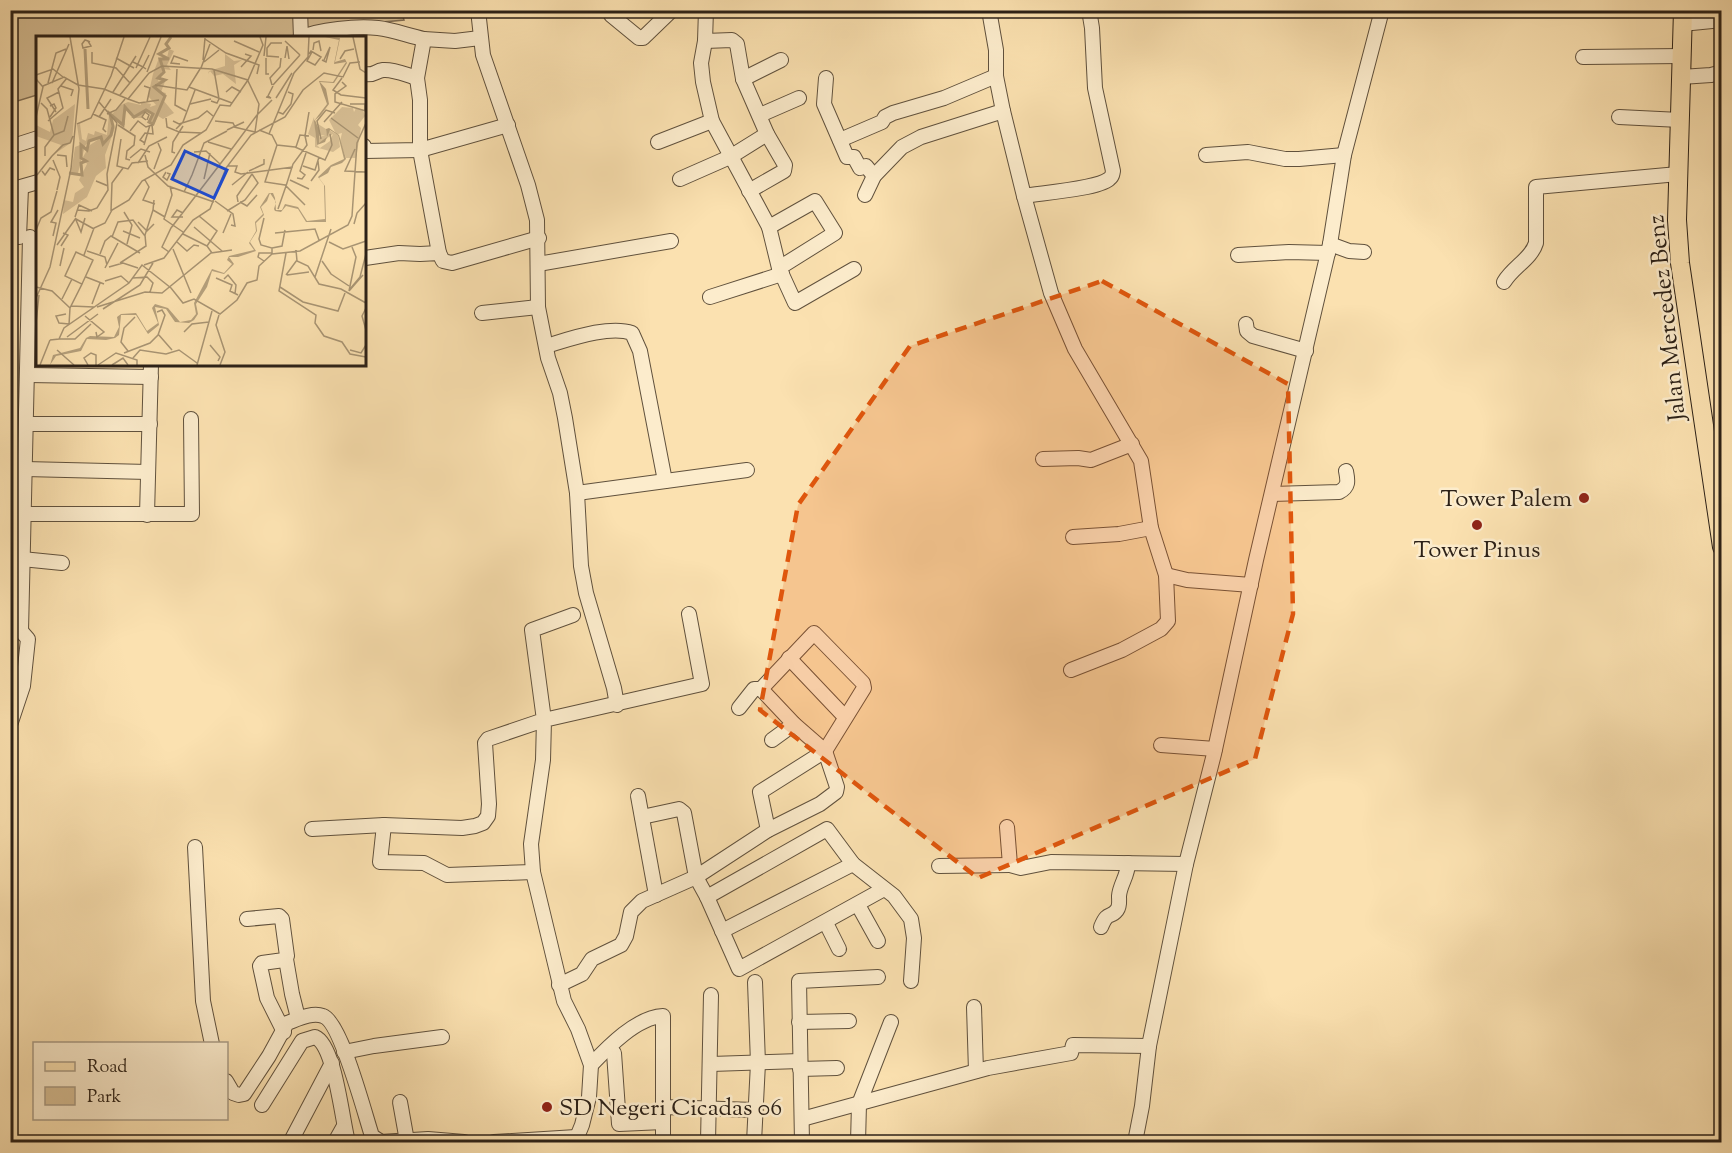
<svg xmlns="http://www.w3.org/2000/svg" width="1732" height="1153" viewBox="0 0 1732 1153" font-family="'Sorts Mill Goudy',serif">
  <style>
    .green { fill: #d8c096; stroke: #827056; stroke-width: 1.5 }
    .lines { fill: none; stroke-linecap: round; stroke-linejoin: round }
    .minor-casing { stroke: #60513d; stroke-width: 16 }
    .major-casing { stroke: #2c2117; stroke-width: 20 }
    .minor { stroke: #fceccc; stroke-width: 14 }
    .major { stroke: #fbe1b0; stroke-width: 18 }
    .marked { fill: #df560d; fill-opacity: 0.2; stroke: #df560d; stroke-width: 4.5; stroke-dasharray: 12 8; stroke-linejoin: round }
    .poi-dot { fill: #8f2418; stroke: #fceccc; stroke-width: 2 }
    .labels { text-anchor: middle; stroke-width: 5; stroke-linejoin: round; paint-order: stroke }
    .street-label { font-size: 24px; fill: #2c2117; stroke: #fceccc }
    .poi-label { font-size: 24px; fill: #2c2117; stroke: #fceccc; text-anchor: end }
    .inset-river { fill: none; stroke: #b5a07c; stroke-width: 3 }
    .inset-road { fill: none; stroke: #a89473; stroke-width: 1.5 }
    .view { fill: #1d4ed8; fill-opacity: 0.15; stroke: #1d4ed8; stroke-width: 3 }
    .inset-edge { fill: none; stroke: #2c2117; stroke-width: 3 }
  </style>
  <rect width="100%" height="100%" fill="#fbe1b0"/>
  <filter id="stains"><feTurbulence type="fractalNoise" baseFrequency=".00333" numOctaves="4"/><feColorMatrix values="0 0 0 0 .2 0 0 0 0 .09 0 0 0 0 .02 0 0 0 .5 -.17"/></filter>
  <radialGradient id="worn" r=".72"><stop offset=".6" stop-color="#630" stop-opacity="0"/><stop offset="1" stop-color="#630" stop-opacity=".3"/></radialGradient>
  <path class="green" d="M131,10L133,12L151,10L401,11L404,20L309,29L304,37L38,38L37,95L11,103V11Z"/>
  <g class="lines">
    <g class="minor-casing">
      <g id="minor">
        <path d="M300,10L301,38"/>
        <path d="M478,10L483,55L528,185L537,220L538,307L548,358L560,393L565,418L577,493L581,566L586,593L614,688L617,705"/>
        <path d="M706,10L705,41L701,63L703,82L712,121L769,227L779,268L795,303L854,269"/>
        <path d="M989,10L996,50V76L1003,111L1024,196L1051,293L1075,349L1141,461L1151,528L1166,575L1168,621L1161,629L1122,650L1071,670"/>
        <path d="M611,15L639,38H643L672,10"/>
        <path d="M1682,24L1722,20"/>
        <path d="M300,38C319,29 357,26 378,28C394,30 409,36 424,39"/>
        <path d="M705,41L732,40L737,44L743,79L767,134L785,165L784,171L749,191"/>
        <path d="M1583,57L1682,56"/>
        <path d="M364,74C375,76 375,71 383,70C394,69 406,75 417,78"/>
        <path d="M1681,77L1711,75L1722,72"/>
        <path d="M826,78L824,104L847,157H854L860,168L866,166L874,176"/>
        <path d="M743,79L781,60"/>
        <path d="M760,115L799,98"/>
        <path d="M1619,117L1680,120"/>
        <path d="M840,140L882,122L885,117L893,113L944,98L996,76"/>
        <path d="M658,142L712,121"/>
        <path d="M364,146L365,151L420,150L508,125"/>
        <path d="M10,147L38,138"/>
        <path d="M1206,155L1248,152L1285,159H1299L1344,155"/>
        <path d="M680,179L730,157L767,134"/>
        <path d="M10,190L38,182"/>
        <path d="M865,195L874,176L902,147L921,137L1003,111"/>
        <path d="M1024,196C1041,193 1097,189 1109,179C1113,176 1112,175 1113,171L1095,88L1092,28L1089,10"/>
        <path d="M769,227L815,201L835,233L779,268"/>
        <path d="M19,237L21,188"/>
        <path d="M1330,244L1349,251L1364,252"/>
        <path d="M439,253L420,150V100L417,78L424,39L455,41L480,38"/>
        <path d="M1238,255L1289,252L1328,253"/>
        <path d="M365,258L399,253L420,254L439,253L443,261L452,263L539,238"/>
        <path d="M538,264L671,241"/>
        <path d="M1504,282C1513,267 1531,259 1536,243V187L1678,174"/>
        <path d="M710,297L782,274"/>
        <path d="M482,313L538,307"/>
        <path d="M1246,324L1247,331L1253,336L1306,351"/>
        <path d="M546,346C570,339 609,325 632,333L640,351L665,481"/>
        <path d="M28,375L151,377"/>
        <path d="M26,424H150"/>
        <path d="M1707,454L1722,451"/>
        <path d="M1043,459L1078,458L1091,460L1132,444"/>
        <path d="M25,469L148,472"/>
        <path d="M577,493L747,470"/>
        <path d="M1272,494L1339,492C1349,487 1348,481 1346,471"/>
        <path d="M24,514H192L191,419"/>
        <path d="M147,515L151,364"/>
        <path d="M1073,537L1119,534L1151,528"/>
        <path d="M22,559L62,563"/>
        <path d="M1166,575L1187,580L1251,585"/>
        <path d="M10,627L21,631L28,639L23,686L10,725"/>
        <path d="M21,631L30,237"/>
        <path d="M789,658L845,717"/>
        <path d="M739,708L754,689H761L814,633L863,683L864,688L825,751L760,792L768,830"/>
        <path d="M772,740L794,724"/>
        <path d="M1161,745L1215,749"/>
        <path d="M638,796L656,895"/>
        <path d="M642,817L679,809L684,813L696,877L707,897L739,969L884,889"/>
        <path d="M384,825L380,862L424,863L447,875L533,872"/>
        <path d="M1007,827L1010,865L1021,868L1051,862L1186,864"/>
        <path d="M312,829L384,825L462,828L475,826L483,823L488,816L489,804L485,743L488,739L544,720L532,630L573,615"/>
        <path d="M195,847L203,1001L212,1044"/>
        <path d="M939,866L1010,865"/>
        <path d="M707,897L827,829L853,864L894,896L911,919L914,938L911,981"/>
        <path d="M858,905L878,941"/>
        <path d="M247,919L279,916L282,919L287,956L284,960L262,963L260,966L267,998L284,1032"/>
        <path d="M826,923L839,949"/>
        <path d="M1101,927C1108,910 1110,919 1117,910C1120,906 1119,901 1119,896C1120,884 1128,876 1128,863"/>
        <path d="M722,931L853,864"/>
        <path d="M286,959L292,994L298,1018"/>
        <path d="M559,985L582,974L592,959L621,945L626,936L631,912L642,901L696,877L768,830L820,804L836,792L837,787L825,751L794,724L761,689"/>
        <path d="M974,1007L976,1071"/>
        <path d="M799,1022L849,1021"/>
        <path d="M344,1052L374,1046L442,1037"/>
        <path d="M614,1053L619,1124L663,1122"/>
        <path d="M711,1064L800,1061"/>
        <path d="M591,1065C608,1047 637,1017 663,1016V1142"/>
        <path d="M800,1069L837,1068"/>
        <path d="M226,1081L233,1093L239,1095L244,1094L269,1056L287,1023C298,1019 312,1012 323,1016C341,1022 365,1115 372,1136L381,1142L428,1139L464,1142"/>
        <path d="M400,1102L407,1141"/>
        <path d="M262,1105L302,1041L315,1037C335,1045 342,1120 348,1142"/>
        <path d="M662,1107L755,1110"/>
        <path d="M802,1119L988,1068L1071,1053L1073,1045L1149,1046"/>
        <path d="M292,1139L332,1063"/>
        <path d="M335,1142L344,1126"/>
        <path d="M494,1142L576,1137"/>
        <path d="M575,1142L582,1125L589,1097L591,1065L578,1029L564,1001L533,872L531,844L543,760L544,720L702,684L689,614"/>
        <path d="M708,1142L711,995"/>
        <path d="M754,1142L758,1063L755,982"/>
        <path d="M802,1142L799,981L878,977"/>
        <path d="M858,1142L859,1104L891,1022"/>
        <path d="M1135,1142L1142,1106L1149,1046L1186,864L1214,754L1256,560L1330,244L1344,155L1382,10"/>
      </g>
    </g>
    <g class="major-casing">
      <path id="major" d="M1683,10L1677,220L1680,263L1722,547"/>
    </g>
    <use href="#minor" class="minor"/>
    <use href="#major" class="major"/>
  </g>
  <path class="marked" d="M1102,281L1288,384L1293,614L1255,759L978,878L760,710L798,505L910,346Z"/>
  <g class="poi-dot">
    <circle cx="1584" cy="498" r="6"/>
    <circle cx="1477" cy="525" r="6"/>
    <circle cx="547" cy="1107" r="6"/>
  </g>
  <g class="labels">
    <g class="street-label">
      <text transform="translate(1666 318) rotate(-96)" y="8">Jalan Mercedez Benz</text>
    </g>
    <g class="poi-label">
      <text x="1572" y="506">Tower Palem</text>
      <text x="1477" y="557" text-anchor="middle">Tower Pinus</text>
      <text x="559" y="1115" text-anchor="start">SD Negeri Cicadas 06</text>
    </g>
  </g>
  <g transform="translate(36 36)">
    <rect width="330" height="330" fill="#fbe1b0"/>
    <path d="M133,13L138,15L131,29L135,34L127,33L122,45L130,43L125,56L130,57L127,64L138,77L127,83L122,80L118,89L113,88L115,78L109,75L105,82H95L98,79L89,72V89H84L76,78L85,69L92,66L105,69V66L115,68L114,71L120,69L112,60L117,38L123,22H131ZM189,18L198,25L206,24L198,29L200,48L187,38L178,40L174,35L172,38L173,35L189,30ZM39,68L36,106L17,119L25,109L0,100V89L14,96L17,84ZM306,71L317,72L318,76L320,72L327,74L329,80L322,89L325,92L320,122H310L304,105L306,97L302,98L304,111L297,116L279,111V102L272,98L278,81L281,109L284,112L294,105L297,98L283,108L282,102L289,99L282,100V88L290,93L291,99L293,94L300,98L293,84ZM73,78L79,92L69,119L70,132L60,140L51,161L27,178L28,164L37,166L39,157L48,151L43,144L51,128L47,121L54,109L63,103L53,105L49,110L42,137L35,138L39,111L44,109L41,89L44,88L46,103L50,105L52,97L58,99L59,95L71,99Z" fill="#d8c096"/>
    <path d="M289,1L304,2L299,26L309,23L311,27L298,47L284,46L290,53L293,68L284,80L279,84L283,94V107L291,101L290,93L293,92L303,99L310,123L306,127L295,131L292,137L283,142L289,150L290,186H270L262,173L250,170L245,176L239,175L238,173L240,166L234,157L231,165L225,171L228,179L220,187L221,195L214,206L220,215L202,221H193L198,228L188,238L176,235L171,251L160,268L162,278L158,284L153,287L139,286L130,273L119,271L123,289L112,298L100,279H85L83,299L79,302L70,304L51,303L45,315L20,320L14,329L17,319L44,312L50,302L54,300L78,301L83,291L81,281L85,278L100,277L111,295L122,287L116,272L119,268L132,272L144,286L155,284L160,278L158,267L176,233L188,237L196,228L191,224L193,220L218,214L213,207L220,195L219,186L227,178L224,171L233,157H237L239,162L240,174H246L249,168L262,171L271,185L289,183L288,149L282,141L295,129L308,123L302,99L294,94L289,106L281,109L278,85L291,68L283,45L297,46L310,26L298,28L303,4Z" fill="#b5a07c"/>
    <path class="inset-river" d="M49,13L52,73M33,137L46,139L45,127L50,125L45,122V109L51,114L53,105L65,101L67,108L75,99L77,90L74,78L87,89L89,71L98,81L110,74L117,78L113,86L117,88L129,60L118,51L129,44L122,42L128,36L124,23H133L123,18L133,12L130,8L135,1"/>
    <path class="inset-road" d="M317,1L324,33L330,37M169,3L190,17L223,29L221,38M52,5L55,10L47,12L46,8L49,4L52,5L54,6M198,5L223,16M249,5L264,19M277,14L278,7L283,5L285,15M56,16V27L80,32L94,47M273,18L275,15L285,21L279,29L271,25L276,16M228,20L230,1M243,21L231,20V12L235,7H246M80,22L98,32M230,22V38H233M249,22L251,10L253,23M304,23L309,15L318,13M167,24L169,2M286,24L290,26L294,11L288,24M97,26L107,31L113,19M168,26L183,14M144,28L135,27L138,20L152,25M205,31L215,20L209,18M100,32L114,1M165,32L174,8M111,36L125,1M0,39L17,33L27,41M306,42L297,54L305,59L330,62M0,43L7,51L0,81M212,45L223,68L219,96M306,46L310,50L299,58V66L330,75M12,47L20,17L30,13M16,47L33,8M119,49L151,54L164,33M236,49L234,42L244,31L245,22M237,49L264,19M7,50L28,41L42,49L68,53M25,50L37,54L35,60M108,50L114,52L111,66M153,51L196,67M140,52L139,69L150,75M140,52L141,33M68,53L92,63L113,37L126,30L176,33L212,44L227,9L224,1M77,56L100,20M190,56L196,51L205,56M84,59L107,31L110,33M230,61L235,62L232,60L237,50M240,62L256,37M92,63L103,67L123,64M175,65L181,67L183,63L178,34M63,66L81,87M5,67L11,73L18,99L9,111V120M154,68L175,63M314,68H329V75M14,70L18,68L20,72L14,81M20,76L11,62L23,56M242,76L247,78L255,68L257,58L252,56M57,78L70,84L67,93L70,96M71,78L80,74L89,63M221,79L236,64M63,81L75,63M130,82L131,91L143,96L166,97M295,82L322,102M110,84L106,81L109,76L113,79L111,84M12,85L27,72L22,53L31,42M137,85L143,88L162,82L171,75L177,80M179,85L197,87L199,91M288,86L306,66M41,88L55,82L75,40L88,1M82,89L99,100L98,109L91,115L90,123L94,124M198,91L219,96M140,93L147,86L159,54M191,94L208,86M223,94L236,99L241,109L259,111L289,124L296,109L294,98M94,95L102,85L110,91L116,89L117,98L109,97L104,104L109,107M233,98L258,37L272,21L273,1M18,99L28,95L32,80M85,103L81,130L92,133L96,127L112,125M285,103L281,85L290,74L299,77M172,106L195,113M108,109L114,89M241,109L229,146L249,149L269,169M198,110L221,79M260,111L264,99L273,100M319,113L309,135L330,136M158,116L170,115L184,128M139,117L136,116L137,106L147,90M21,119L30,120L31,131M109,119L112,131L132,150L178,166M16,120L27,109L34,107L37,100M94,122L105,113L114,116M17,124L24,141L21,154M102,127L113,110L131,101M192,130H201L199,136L205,138L257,131M267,130L279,134L283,121M118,133L125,114L122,107M6,135L9,139L14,132L19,134M213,135L228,128V123M130,136L127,141L131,144L134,138L131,137M1,139L16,120M156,139L168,107L191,95M261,142L266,143L269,139L264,135L270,117M168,143L174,117M109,144L113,151L107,164L119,168M254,144L273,153M275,145L283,134L282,125M70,149L60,145L72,150M196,149L212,136M134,150L136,159L128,183L147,196M250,150L257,128L271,109L269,100L273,76M148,156L156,139M118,164L117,174L129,181M179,165L197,178L199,190L195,189M202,166L201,160L216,138M204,166L211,170L221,159M242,173L250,150M41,174L53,175L61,172L72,154L71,138L81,87M75,175L76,147L87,132M191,175L209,164L222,147L216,138M88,176L96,189L91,208M147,177L141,174L136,181H147M163,180L181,195L171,210L176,217M39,181L43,169L56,175M228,182L223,203L225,209L236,212V218M40,183L58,193M40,184L45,196L49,182M102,186L111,195L118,188M318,188L321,177L330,167M158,191L186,215M0,194L5,182L15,176L21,155M87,195L104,202M187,197L195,178M239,197L279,193L283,204M147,198L171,210M17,200L20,187L15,186L22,174M76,201L82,186L97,184L109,200M141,206L151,215L158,209L163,210M293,206L307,213L330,205M21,209L40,182M25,210L32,199L27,197M236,212L246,210L249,194M137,213L155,257M260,214L261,225L272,230L283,248L305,253L330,267M51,215L69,221L71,229M133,216L126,211L135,192L198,110M250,217L243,255L280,279L279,287L288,300L306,306L314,318L330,321M64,218L69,205L75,200L104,217M48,219L58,192L69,187L76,174L93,164L106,145L135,129L147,109L170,94L184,69L194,70L212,44M228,225L222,221L223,217H236M286,225L295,238L313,250M84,227L110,210L109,199L117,174M108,229L128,222L157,184L174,173L190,132L215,99L249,81L267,54L288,37L307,41L314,27L324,26M24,230L28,212M73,231L87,227L102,232M69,232L82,207M250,239L261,224M251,239L273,236M50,241L68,248M279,241L295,193M97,242L111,241L117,247L114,256M180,242L196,249L194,255L202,259M188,243L192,239L200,249L199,258M69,245L85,240L93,247M0,251L16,255L34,272M244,251L267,266L302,275L309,257M314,253L324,241L330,218M313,255L320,221L316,211M313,255L327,239M0,262L14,231L35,133L43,53L34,1M26,263L36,243M56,268L64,247M35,270L58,271M61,271L109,256L126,257L175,217L196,214M330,272L326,280L330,294M67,273L104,249L117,227M30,278L20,280L23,287L33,288M183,279L180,289L189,316L184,329M49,280L68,296L61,301L60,296M0,287L3,259M33,289L34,272L46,248L29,240L40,216L57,224L46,248M148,296L156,288L173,286M122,298L136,314M31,301L62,278M23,303H39L55,288M14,304L23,303L28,292L93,247L106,229L135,252L147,267L158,263L184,278L201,264L211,247L221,244L223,230L236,218L264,215L312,189L316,180L321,107L330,87M174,309L184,321L182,325M21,314L38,329M314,314L325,317L330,309M92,315L85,306L88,292L99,281M88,317L114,307L122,299L129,279L126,274L121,276M97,322L104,314L130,318L143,314L161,327M4,329L14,304M52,329L48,322L55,317L60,319V329M62,329L80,317L101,324V329M76,329L87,322L92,329M161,329L176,275"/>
    <path class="view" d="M149,115L191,134L178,162L136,143Z"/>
    <rect width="330" height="330" class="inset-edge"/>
  </g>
  <rect width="1732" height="1153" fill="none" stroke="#fbe1b0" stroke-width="36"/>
  <rect x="12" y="12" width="1708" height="1129" fill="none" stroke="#2c2117" stroke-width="3"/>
  <rect x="18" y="18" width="1696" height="1117" fill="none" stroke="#2c2117" stroke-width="1.5"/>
  <rect x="33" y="1042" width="195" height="78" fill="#fceccc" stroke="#a99b84" stroke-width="1.5"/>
  <rect x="45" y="1062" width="30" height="9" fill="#fbe1b0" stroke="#a99b84" stroke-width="1.5"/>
  <text x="87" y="1072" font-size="18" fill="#2c2117">Road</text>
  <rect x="45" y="1087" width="30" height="18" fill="#d8c096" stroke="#a99b84" stroke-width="1.5"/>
  <text x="87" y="1102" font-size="18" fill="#2c2117">Park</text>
  <rect width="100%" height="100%" filter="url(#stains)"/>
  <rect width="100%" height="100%" fill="url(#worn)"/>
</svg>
